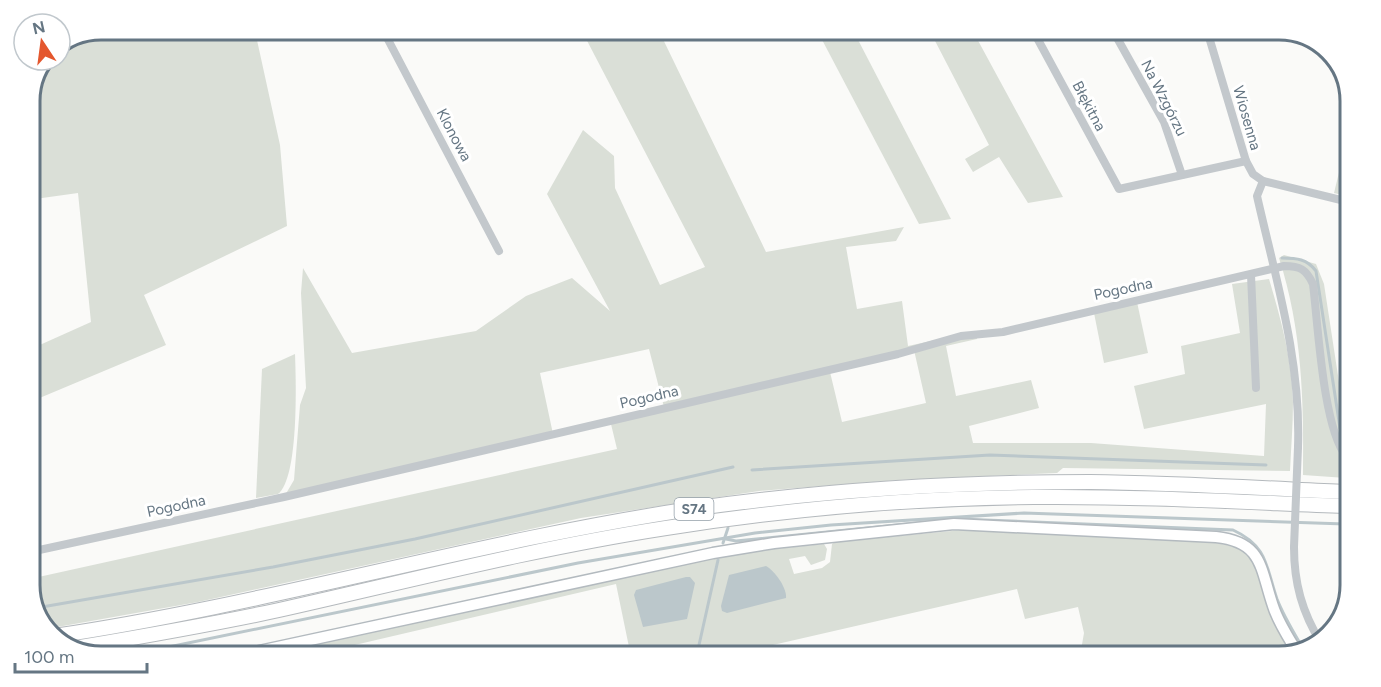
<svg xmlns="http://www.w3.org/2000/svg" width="1381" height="687" viewBox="0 0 1381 687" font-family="Figtree,sans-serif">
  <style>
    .green { fill: #dadfd7; fill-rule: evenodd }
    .water { fill: #bbc7cb }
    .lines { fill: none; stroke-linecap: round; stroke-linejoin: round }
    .stream { stroke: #bbc7cb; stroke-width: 3 }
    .secondary-casing { stroke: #b3babf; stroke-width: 13 }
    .highway-casing { stroke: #b4b9bd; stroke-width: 16 }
    .street { stroke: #c3c8cc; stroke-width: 8 }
    .secondary { stroke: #fff; stroke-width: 10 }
    .highway { stroke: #fff; stroke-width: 14 }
    .street-bridge { stroke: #c3c8cc; stroke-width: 8 }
    .labels { text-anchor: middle; stroke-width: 6; stroke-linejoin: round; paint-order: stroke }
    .shield { fill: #fff; stroke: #939fa8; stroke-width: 1.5 }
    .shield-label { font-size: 14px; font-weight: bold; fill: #657683 }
    .street-label { font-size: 15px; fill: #657683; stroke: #fff }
    .rim { fill: none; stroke: #657683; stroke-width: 3 }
  </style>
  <rect width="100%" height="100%" fill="#fafaf8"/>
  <g class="green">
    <path d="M101,30L255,31L280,145L287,226L144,295L166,345L30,402V97L47,60H60V47ZM78,193L91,322L33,348L35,199Z"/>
    <path d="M583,33H660L766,252L904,227L896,241L846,247L857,309L902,301L908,346L976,331L977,339L946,346L956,396L1031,380L1039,408L969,426L973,443H1091L1264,456L1266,404L1144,429L1134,386L1185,374L1181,346L1240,333L1232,284L1269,279C1281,319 1292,360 1293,402C1293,425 1291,448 1290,471L1063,468L1057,473L899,480L759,491L581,518L198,602L46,629L42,626L30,591V583L34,578L617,449L610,420L830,372L842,422L926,403L914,350L664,407L649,349L540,373L553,434L284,497L294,480L300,405L306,388L301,293L303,268L352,353L476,331L526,296L572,278L610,311L547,194L583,130L614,156L615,188L660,285L705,267Z"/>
    <path d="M819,34H855L951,219L919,224Z"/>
    <path d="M935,35H975L1063,197L1028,203L999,157L973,172L965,159L989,145L933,37Z"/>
    <path d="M1351,123L1350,197L1334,193Z"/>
    <path d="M1284,255L1316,264L1324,284L1346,428V478L1303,475C1304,400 1302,329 1279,258Z"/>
    <path d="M1137,302L1148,353L1104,363L1094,313Z"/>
    <path d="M295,354C296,381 299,477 278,494L256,498L262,369Z"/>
    <path d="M973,529C1012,531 1226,535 1244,551C1262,568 1263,596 1272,618C1277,630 1285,642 1292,653L1280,657L1080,656L1084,633L1078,607L1025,619L1017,589L734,654L604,653L629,647L616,584L329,651H282L733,553L824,544L827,549L825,560L811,565L805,556L789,559L794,574L822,568L830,562L832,544L835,542Z"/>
  </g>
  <g class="water">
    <path d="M766,566C775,571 787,588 786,598L727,613L722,611L721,606L729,575Z"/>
    <path d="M686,577H690L695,583L687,619L643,627L634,595L636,590Z"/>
  </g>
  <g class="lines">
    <g class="stream">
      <path d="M1282,258C1297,258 1307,259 1316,271L1340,428L1346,441"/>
      <path d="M752,470L990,455L1266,465"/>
      <path d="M959,519L1233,530C1268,546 1266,567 1277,599C1284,617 1294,633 1304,650"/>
      <path d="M726,539L736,541L937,521"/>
      <path d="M723,543L728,528"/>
      <path d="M36,608L273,567L415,539L733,467"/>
      <path d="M154,650L578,563L755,533L831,525L1024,513L1345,524"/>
      <path d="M697,654L718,560"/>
    </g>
    <g class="secondary-casing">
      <path id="secondary" d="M259,651L713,553L774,543L954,524L1216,537C1263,542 1260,568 1273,606C1278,622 1288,637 1297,652"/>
    </g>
    <g class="highway-casing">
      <g id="highway">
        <path d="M54,636C269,604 477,541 691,509C823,490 957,482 1090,482C1175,483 1260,488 1346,492"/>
        <path d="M69,649C139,637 210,625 279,610C408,581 536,548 666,528C788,509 911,498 1034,497C1138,496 1242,502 1345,506"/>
      </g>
    </g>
    <g class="street">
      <path d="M384,32L499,251"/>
      <path d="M1036,36L1119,189L1246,161"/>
      <path d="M1116,36L1164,122L1182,175"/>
      <path d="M1209,37L1246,161L1253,174L1263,181L1349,202"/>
      <path d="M1263,181L1257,196C1276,280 1301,360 1298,447"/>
      <path d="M1251,275L1256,388"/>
      <path d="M1294,547C1294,583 1302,612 1321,643"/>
      <path d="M30,552L284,497L898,354L961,336L1003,332L1284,266C1300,266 1306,269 1313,284C1318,324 1323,428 1346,456"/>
    </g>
    <use href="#secondary" class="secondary"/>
    <use href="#highway" class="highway"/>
    <path class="street-bridge" d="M1294,547L1298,447"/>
  </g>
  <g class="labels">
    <rect class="shield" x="674.5" y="498" width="39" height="22" rx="4.5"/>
    <g class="shield-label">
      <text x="694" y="514">S74</text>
    </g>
    <g class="street-label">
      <text transform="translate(1164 98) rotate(63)" y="5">Na Wzgórzu</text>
      <text transform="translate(1089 106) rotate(62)" y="5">Błękitna</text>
      <text transform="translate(1247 118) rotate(74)" y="5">Wiosenna</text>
      <text transform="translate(454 135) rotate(62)" y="5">Klonowa</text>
      <text transform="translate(1123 289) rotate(-12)" y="5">Pogodna</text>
      <text transform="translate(649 397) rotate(-13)" y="5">Pogodna</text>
      <text transform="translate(176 506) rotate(-12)" y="5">Pogodna</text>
    </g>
  </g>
  <path d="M0 0H1381V687H0ZM101 40H1279A61 61 0 0 1 1340 101V585A61 61 0 0 1 1279 646H101A61 61 0 0 1 40 585V101A61 61 0 0 1 101 40Z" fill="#fff" fill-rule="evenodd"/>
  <path class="rim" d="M101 40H1279A61 61 0 0 1 1340 101V585A61 61 0 0 1 1279 646H101A61 61 0 0 1 40 585V101A61 61 0 0 1 101 40Z"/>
  <g transform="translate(42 42) rotate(347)"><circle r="28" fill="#ffffff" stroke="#c1c8cd" stroke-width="1.5"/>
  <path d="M0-4.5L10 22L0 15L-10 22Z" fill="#e4572e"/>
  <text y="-9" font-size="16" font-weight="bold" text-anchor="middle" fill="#657683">N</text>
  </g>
  <path d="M15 663v9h132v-9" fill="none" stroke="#657683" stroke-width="3"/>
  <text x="24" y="663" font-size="18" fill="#657683" stroke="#ffffff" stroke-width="4.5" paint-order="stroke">100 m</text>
</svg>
